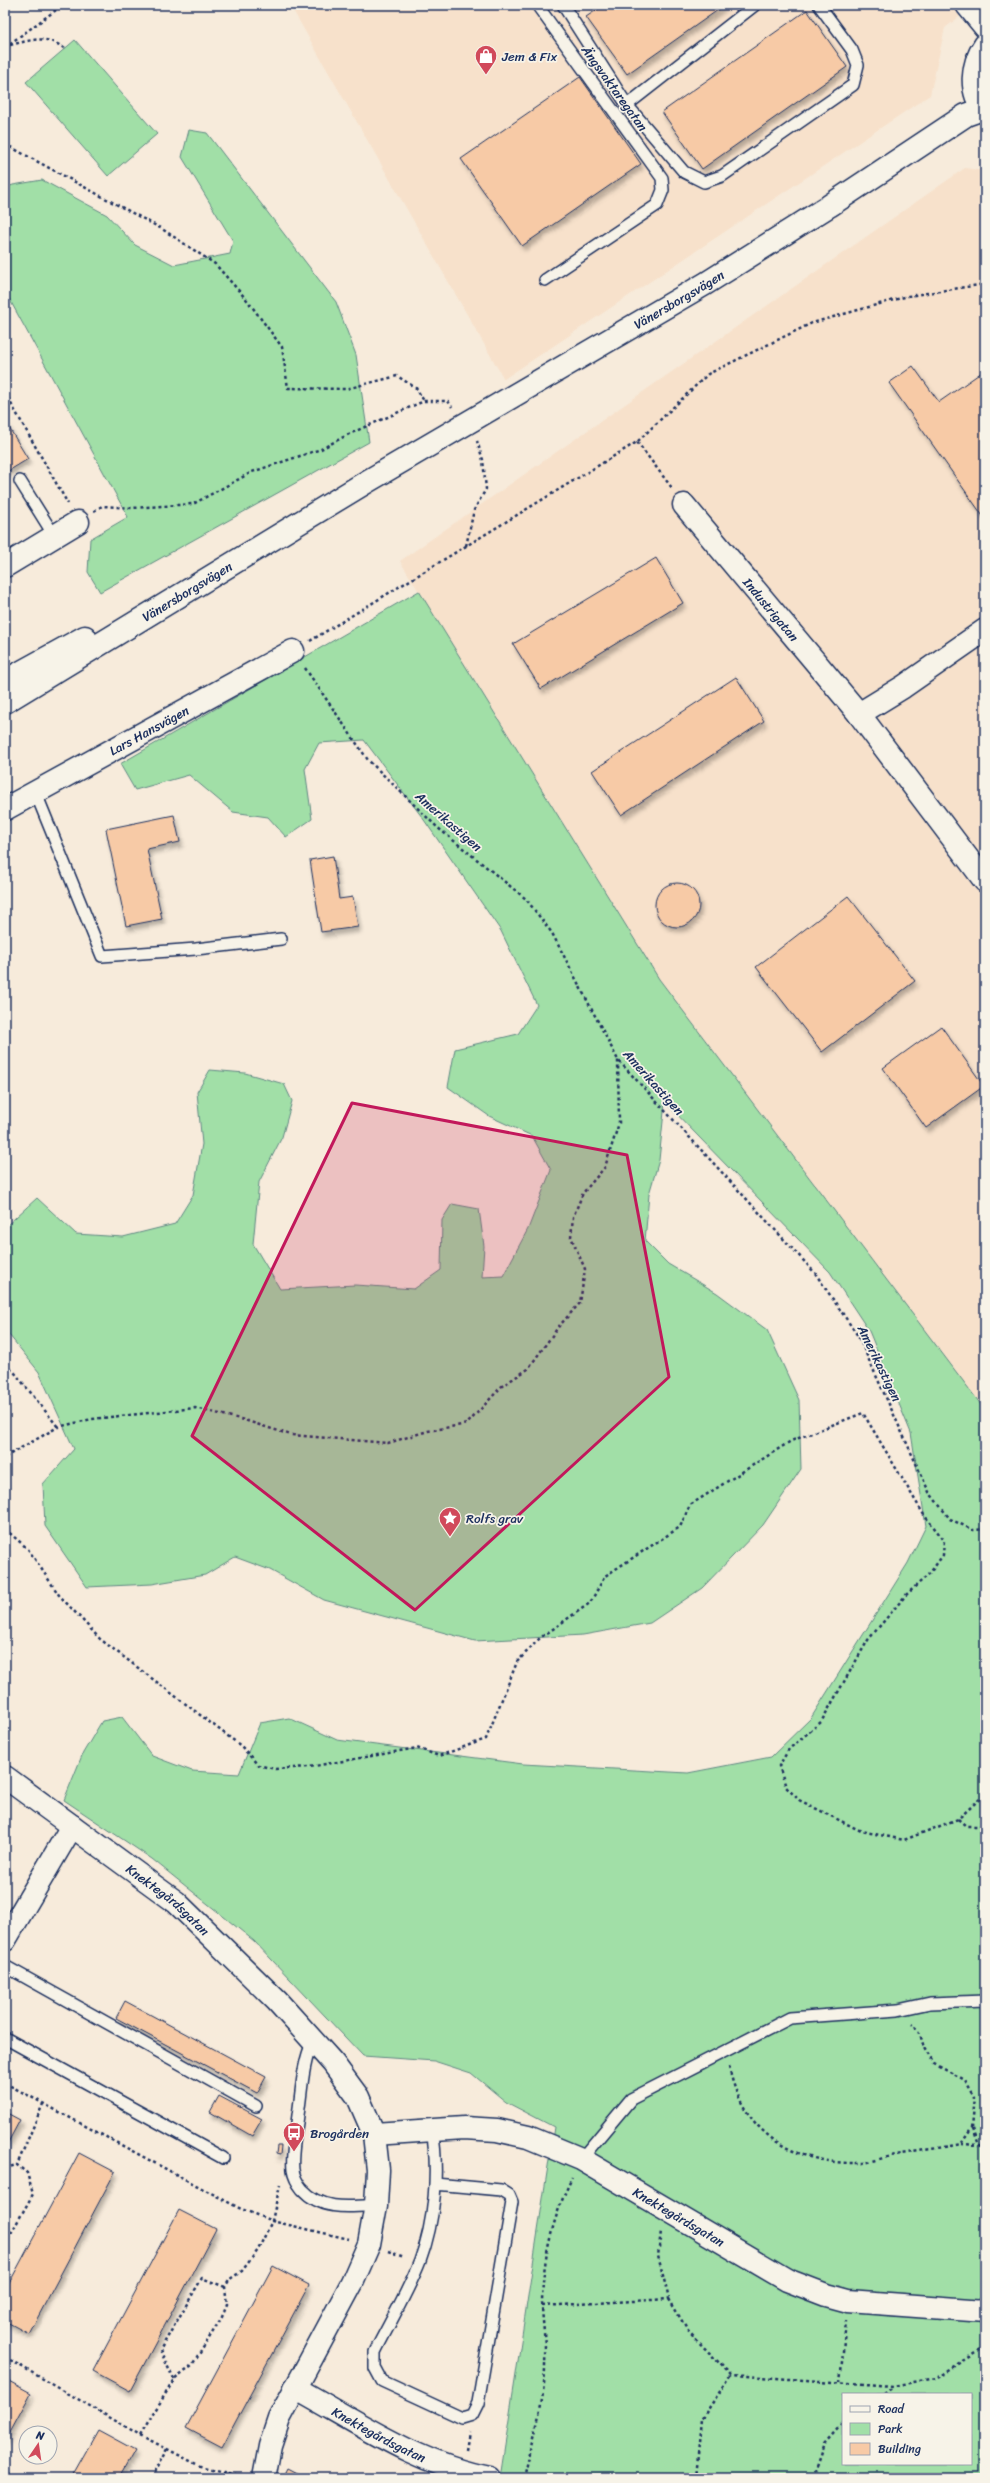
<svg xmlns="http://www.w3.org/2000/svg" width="990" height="2483" viewBox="0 0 990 2483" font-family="Sriracha,sans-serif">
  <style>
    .built { fill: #f7e1cb }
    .green { fill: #a1dfa7; stroke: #5e8782; fill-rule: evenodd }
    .building { fill: #f7caa6; stroke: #1b2f5e; filter: url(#shadow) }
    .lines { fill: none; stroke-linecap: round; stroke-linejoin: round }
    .service-casing { stroke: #1b2f5e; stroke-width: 14 }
    .minor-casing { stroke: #1b2f5e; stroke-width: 25 }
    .secondary-casing { stroke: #1b2f5e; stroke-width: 25 }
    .path { stroke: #1b2f5e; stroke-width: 2.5; stroke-dasharray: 3 3; stroke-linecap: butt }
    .service { stroke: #f7f3e8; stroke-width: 11 }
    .minor { stroke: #f7f3e8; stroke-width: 22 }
    .secondary { stroke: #f7f3e8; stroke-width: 22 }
    .marked { fill: #c2185b; fill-opacity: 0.2; stroke: #c2185b; stroke-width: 3; stroke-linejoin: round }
    .labels { text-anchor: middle; stroke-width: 3.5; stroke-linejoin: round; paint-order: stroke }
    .poi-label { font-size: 13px; fill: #1b2f5e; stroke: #f7f3e8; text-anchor: start }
    .street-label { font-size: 13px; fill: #1b2f5e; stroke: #f7f3e8 }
  </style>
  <defs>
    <filter id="shadow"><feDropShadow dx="2.5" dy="4.5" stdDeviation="2" flood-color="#0004"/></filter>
  </defs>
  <rect width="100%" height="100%" fill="#f7ebdb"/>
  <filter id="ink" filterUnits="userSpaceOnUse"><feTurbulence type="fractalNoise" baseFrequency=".025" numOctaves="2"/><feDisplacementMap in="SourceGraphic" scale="8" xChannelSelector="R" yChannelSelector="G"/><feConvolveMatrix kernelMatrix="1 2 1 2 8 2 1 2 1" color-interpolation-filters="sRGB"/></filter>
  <g filter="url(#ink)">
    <g class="built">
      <path d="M290,5H974L945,28L930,95L504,379Z"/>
      <path d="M965,168L985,171V1410L659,979L400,561Z"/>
    </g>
    <g class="green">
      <path d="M75,40L157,134L108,176L26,82Z"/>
      <path d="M189,130L207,133L336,302L356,355L369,442L100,592L88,572L90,539L128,517L5,291V188L13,185L42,180L107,215L135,245L174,265L230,254L233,241L182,157Z"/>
      <path d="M419,591L659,979L985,1410V2478H500L554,2127L506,2102L471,2073L434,2061L363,2056L254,1941L152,1859L64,1800L83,1753L102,1721L122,1717L152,1756L192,1771L239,1774L260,1723L289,1718L337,1740L523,1764L688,1773L771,1757L811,1718L908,1563L926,1526L911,1433L869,1331L830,1272L665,1102L659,1160L649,1194L645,1241L668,1264L717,1293L767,1330L799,1400L801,1469L763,1525L702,1588L650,1623L583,1635L475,1641L324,1600L270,1570L235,1557L205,1575L152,1584L87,1587L45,1526L43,1484L74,1449L39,1372L5,1330V1227L37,1198L76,1234L123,1237L175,1224L193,1195L202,1144L197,1092L210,1070L245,1073L284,1084L292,1101L282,1137L259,1182L253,1244L280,1289L355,1285L414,1289L441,1270L442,1220L452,1204L479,1209L484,1246L482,1277L503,1276L528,1229L551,1170L532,1136L489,1116L448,1087L455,1049L518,1034L537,1005L501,931L422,817L364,740L319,743L305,769L312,819L286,837L268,817L233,812L189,775L135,790L120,764ZM843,2394H971V2464H843Z"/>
    </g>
    <g class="building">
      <path d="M604,5H725L627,74L586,17Z"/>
      <path d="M807,10L847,67L702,169L662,112Z"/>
      <path d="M580,77L641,164L522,246L461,159Z"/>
      <path d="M913,366L939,402L985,370V519L889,383Z"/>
      <path d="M5,421L28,459L5,473Z"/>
      <path d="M656,558L683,603L541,689L513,644Z"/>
      <path d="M736,677L764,721L621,815L592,771Z"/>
      <path d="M174,815L180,842L147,849L162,919L126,926L106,829Z"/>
      <path d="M333,856L339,899L353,897L358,927L321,932L310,860Z"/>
      <circle cx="677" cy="905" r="22"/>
      <path d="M848,896L915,981L822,1052L756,967Z"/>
      <path d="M941,1026L984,1086L926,1128L883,1068Z"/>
      <path d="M125,2001L266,2077L257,2093L116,2018Z"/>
      <path d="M219,2096L262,2119L252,2136L210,2112Z"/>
      <path d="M5,2112L20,2120L5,2148Z"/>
      <path d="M277,2146H281L280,2155L276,2154Z"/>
      <path d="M79,2153L115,2172L29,2334L5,2321V2291Z"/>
      <path d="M179,2210L216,2229L130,2391L93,2371Z"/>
      <path d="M273,2266L309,2285L222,2447L186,2428Z"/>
      <path d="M5,2379L31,2393L5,2441Z"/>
      <path d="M98,2430L135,2450L119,2478H71Z"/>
      <path d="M288,2468L307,2478H283Z"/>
    </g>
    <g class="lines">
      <g class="service-casing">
        <g id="service">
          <path d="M537,5L662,178L663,190L657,205L545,280"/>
          <path d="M563,5L627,105L684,172L704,182L722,176L853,85L858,65L852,50L819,5"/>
          <path d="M627,105L755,5"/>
          <path d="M20,481L55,537"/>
          <path d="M35,791L102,956L196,949L281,939"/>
          <path d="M5,1966L256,2106"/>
          <path d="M5,2038L223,2158"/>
          <path d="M313,2041C302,2064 302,2090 298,2115C296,2133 291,2152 293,2170C294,2177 298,2184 302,2189C322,2211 349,2207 376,2205"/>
          <path d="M432,2129C439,2171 435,2221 420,2261C408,2292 390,2322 375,2352V2368L382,2381L462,2418L472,2415L478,2403L512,2202L509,2195L501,2190L435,2184"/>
          <path d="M581,2159L631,2099L790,2018L898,2010L930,2003L985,2001"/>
        </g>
      </g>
      <g class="minor-casing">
        <g id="minor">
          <path d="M967,5L985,27"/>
          <path id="s1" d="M684,505L859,714L985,881"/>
          <path d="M5,566L78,522"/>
          <path d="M859,714L903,687L985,630"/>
          <path id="s2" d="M5,809L293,651"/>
          <path id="s3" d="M5,1777L176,1902L277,2001L333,2063L358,2097L374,2134L378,2170L376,2205L369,2244L352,2283L279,2419L270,2446L264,2478"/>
          <path d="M5,1940L72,1826"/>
          <path id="s4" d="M374,2134L464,2128L497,2130L528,2137L581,2159L787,2280L826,2295L848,2301L985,2311"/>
          <path id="s5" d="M295,2388C357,2422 419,2465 489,2478"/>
        </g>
      </g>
      <g class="secondary-casing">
        <g id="secondary">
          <path d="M985,45C971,65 969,92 985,111"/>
          <path d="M5,681L85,637"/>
          <path id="s6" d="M5,702L368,481L705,284L829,206L966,115L983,109"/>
        </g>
      </g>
      <g class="path">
        <path d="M10,45C32,40 46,34 65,49"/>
        <path d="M5,47L63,5"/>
        <path d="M5,144L162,229L215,264L247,300L282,347L288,388L346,389L397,376L416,388L424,401"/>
        <path d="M5,393L68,504"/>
        <path d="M637,442L672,488"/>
        <path d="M94,511L102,506L132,508L193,504L252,472L321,449L349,434L424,401H448L452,407"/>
        <path d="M466,546L474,510L486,489L483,460L477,441"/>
        <path d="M310,641L637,442L708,374L812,323L908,296L985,284"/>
        <path d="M305,668L368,760L438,828L526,899L552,933L618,1060L815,1273L858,1336L929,1492L950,1519L973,1530L985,1529"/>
        <path d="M5,1365L15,1373L58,1427"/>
        <path d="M5,1457L58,1427L92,1419L195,1408L244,1420L291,1435L388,1443L428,1431L467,1424L502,1386L528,1369L559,1326L580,1303L585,1269L571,1237L573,1217L583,1193L605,1167L619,1123L618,1060"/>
        <path d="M5,1529L28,1549L59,1595L100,1639L241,1746L258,1765L275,1769L309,1767L417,1748L439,1756L486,1739L517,1662L540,1638L590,1603L605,1576L680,1527L690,1505L791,1441L863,1413L924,1515L944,1540L943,1555L930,1573L906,1595L868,1640L821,1722L789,1749L779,1766L786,1787L799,1800L861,1831L904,1840L958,1819L985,1794"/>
        <path d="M958,1819L966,1826H985"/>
        <path d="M729,2067C743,2135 796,2165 862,2163C873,2162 884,2157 895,2155C917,2151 939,2148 961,2144L972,2128L975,2097L965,2080L934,2064L924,2048L919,2030L912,2024"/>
        <path d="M5,2083L239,2208L272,2221L349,2239"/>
        <path d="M973,2128L979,2145L985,2146"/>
        <path d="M961,2144L979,2145"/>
        <path d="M5,2168L17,2165"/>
        <path d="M5,2244L33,2194L27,2173L17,2165L43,2104"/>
        <path d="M388,2251L404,2257"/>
        <path d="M669,2299L688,2331L731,2375L893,2386L935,2378L985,2347"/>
        <path d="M542,2306L669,2299L658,2256L661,2231"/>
        <path d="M5,2357L140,2435L200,2466L243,2477"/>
        <path d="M174,2380L160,2350L202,2278L225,2287"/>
        <path d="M840,2382L846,2321"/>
        <path d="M884,2394L893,2387"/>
        <path d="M140,2435L174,2380L192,2366L222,2317L227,2305L225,2287L230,2279L242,2271L258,2250L272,2221L280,2185"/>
        <path d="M466,2450L469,2432"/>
        <path d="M151,2478L167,2449"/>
        <path d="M524,2478C532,2441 545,2402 545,2365C546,2345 543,2326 542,2307C542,2263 552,2218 572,2178"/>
        <path d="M696,2478L701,2420L731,2375"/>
        <path d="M813,2478L825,2444L843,2424"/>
      </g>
      <use href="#service" class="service"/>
      <use href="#minor" class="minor"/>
      <use href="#secondary" class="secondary"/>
    </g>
  </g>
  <path class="marked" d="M352,1103L627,1155L669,1377L415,1610L192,1436Z"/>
  <defs>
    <g id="shop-pin" transform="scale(1.15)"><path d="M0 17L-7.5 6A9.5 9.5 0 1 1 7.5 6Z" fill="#d1495b" stroke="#f7f3e8"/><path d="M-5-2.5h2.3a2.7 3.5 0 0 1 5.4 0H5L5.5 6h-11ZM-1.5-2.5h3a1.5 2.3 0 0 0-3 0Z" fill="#fff"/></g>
    <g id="sight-pin" transform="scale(1.15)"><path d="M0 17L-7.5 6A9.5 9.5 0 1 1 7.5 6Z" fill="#d1495b" stroke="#f7f3e8"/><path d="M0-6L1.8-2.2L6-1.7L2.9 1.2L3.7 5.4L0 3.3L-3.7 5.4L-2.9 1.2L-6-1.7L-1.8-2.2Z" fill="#fff"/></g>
    <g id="bus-pin" transform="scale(1.15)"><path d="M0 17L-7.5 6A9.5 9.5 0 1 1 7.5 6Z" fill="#d1495b" stroke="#f7f3e8"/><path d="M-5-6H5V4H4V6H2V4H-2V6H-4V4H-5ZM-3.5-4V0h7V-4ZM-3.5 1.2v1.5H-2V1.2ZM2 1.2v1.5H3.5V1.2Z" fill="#fff"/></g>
  </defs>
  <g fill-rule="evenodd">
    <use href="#shop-pin" x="486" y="56"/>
    <use href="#sight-pin" x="450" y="1518"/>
    <use href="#bus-pin" x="294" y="2133"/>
  </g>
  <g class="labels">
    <g class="poi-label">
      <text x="502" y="61">Jem &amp; Fix</text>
      <text x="466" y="1523">Rolfs grav</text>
      <text x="310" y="2138">Brogården</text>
    </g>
    <g class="street-label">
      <text transform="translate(615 88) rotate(54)" y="5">Ängsvaktaregatan</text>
      <text dy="5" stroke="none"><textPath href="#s6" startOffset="785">Vänersborgsvägen</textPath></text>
      <text dy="5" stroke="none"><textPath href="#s6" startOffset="213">Vänersborgsvägen</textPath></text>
      <text dy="5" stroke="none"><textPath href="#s1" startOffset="136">Industrigatan</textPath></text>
      <text dy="5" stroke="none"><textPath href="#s2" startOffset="164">Lars Hansvägen</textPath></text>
      <text transform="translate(449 821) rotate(41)" y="5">Amerikastigen</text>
      <text transform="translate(654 1082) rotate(48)" y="5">Amerikastigen</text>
      <text transform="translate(880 1363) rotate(64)" y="5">Amerikastigen</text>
      <text dy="5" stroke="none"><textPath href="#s3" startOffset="204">Knektegårdsgatan</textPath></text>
      <text dy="5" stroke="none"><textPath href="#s4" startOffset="326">Knektegårdsgatan</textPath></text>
      <text dy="5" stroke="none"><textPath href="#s5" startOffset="96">Knektegårdsgatan</textPath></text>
    </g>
  </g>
  <rect width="990" height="2483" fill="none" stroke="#f7f3e8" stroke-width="20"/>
  <rect x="10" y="10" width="970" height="2463" fill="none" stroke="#1b2f5e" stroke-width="1.5" filter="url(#ink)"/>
  <rect x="842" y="2393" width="130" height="72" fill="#f7f3e8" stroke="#9fa5b1"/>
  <rect x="850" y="2406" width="20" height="6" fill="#f7f3e8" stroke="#9fa5b1"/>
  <text x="878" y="2413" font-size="12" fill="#1b2f5e">Road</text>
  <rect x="850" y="2423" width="20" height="12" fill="#a1dfa7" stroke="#9fa5b1"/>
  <text x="878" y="2433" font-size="12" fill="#1b2f5e">Park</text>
  <rect x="850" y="2443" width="20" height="12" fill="#f7caa6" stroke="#9fa5b1"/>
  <text x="878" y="2453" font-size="12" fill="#1b2f5e">Building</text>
  <g transform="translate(38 2445) rotate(13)"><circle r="19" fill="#f7f3e8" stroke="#9fa5b1"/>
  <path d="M0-3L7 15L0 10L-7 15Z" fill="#d1495b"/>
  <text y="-6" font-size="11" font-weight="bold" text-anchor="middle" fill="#1b2f5e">N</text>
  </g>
</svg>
